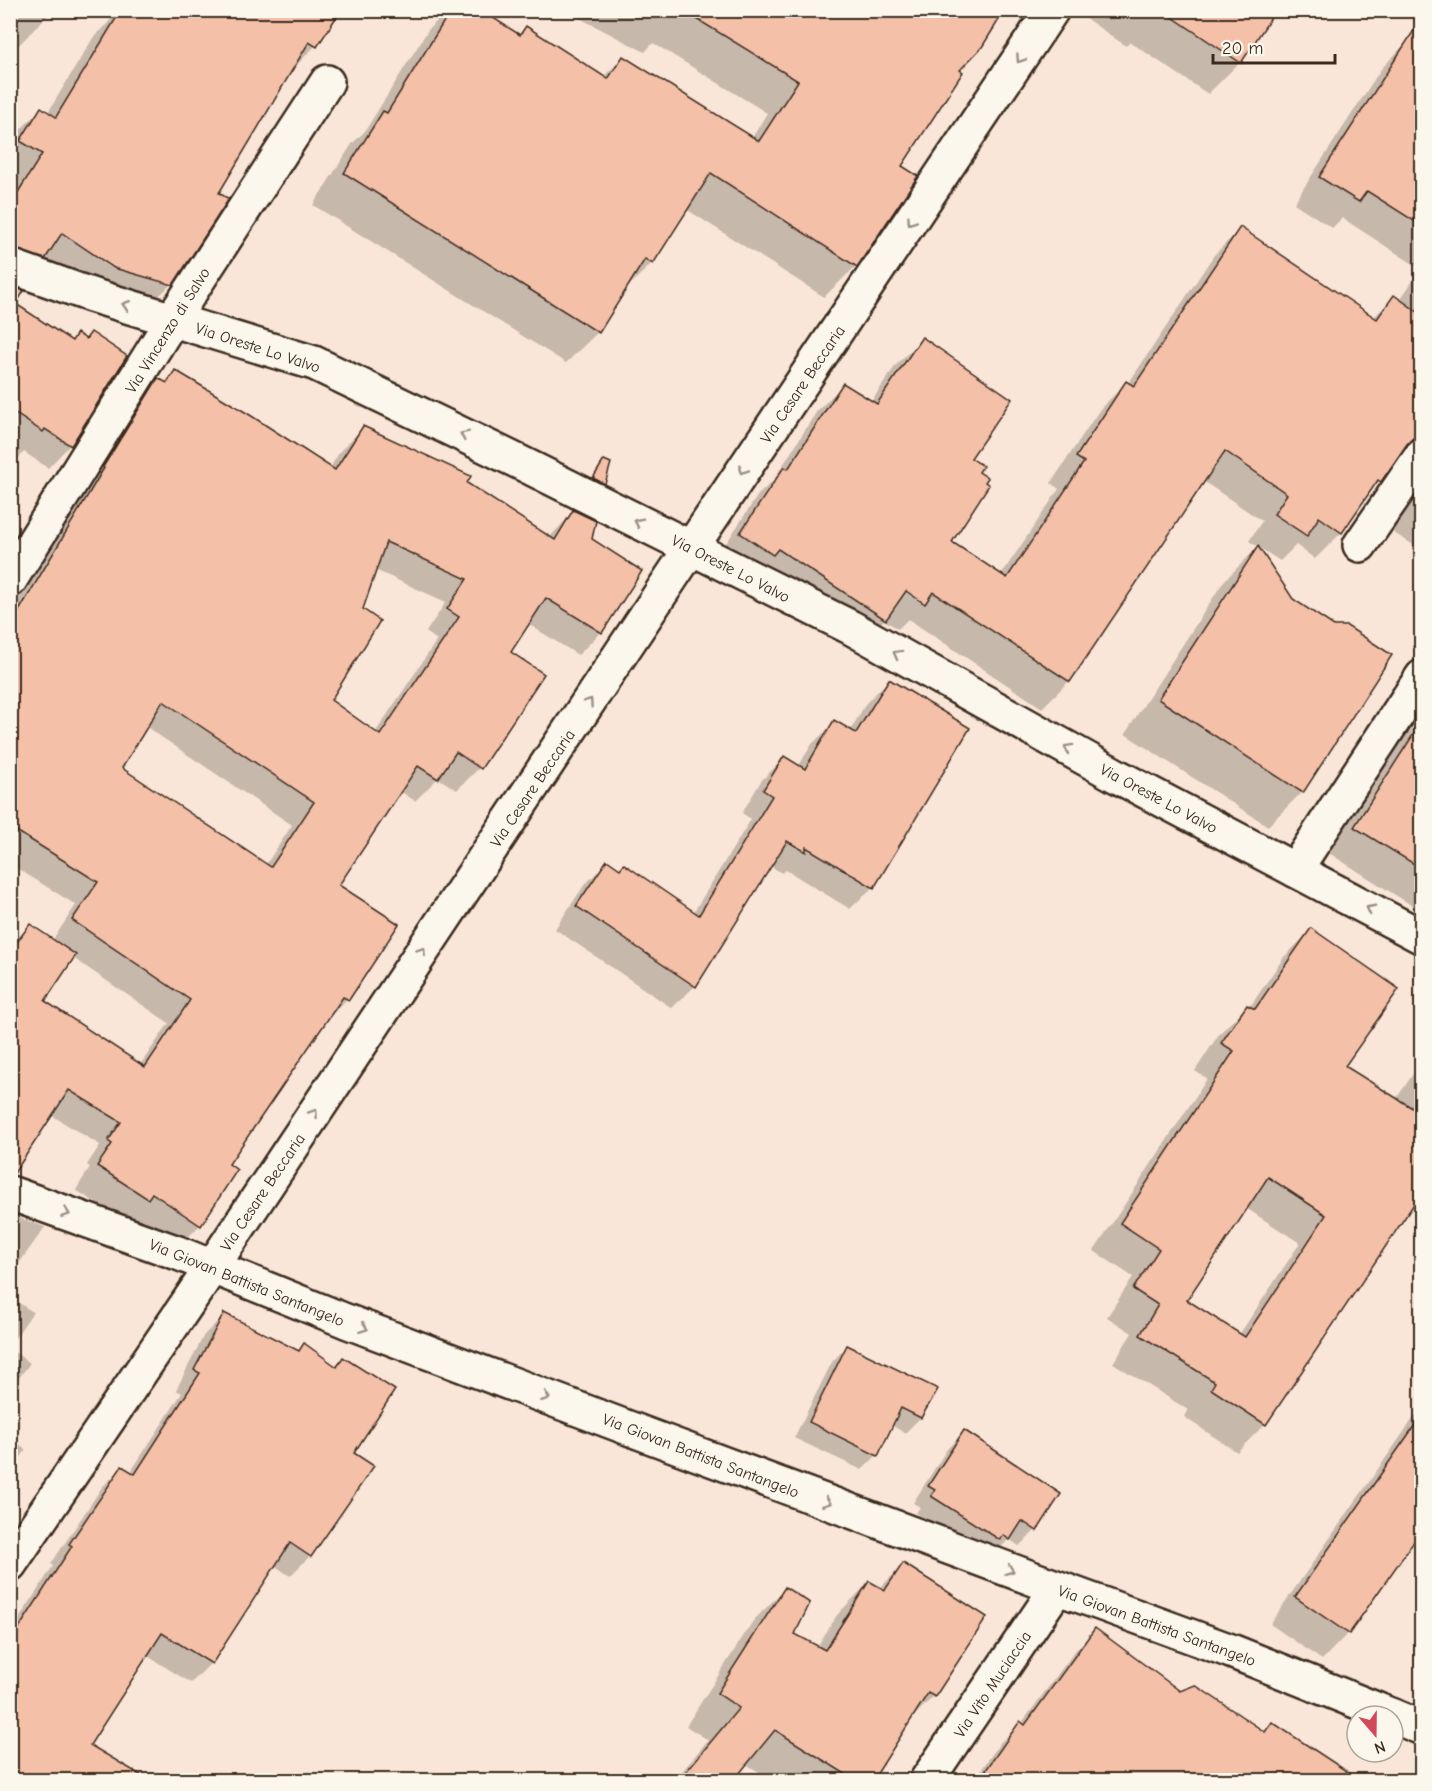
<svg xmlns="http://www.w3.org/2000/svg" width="1432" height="1791" viewBox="0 0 1432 1791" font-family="'Comic Neue',sans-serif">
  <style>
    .shadow { fill: #0003; fill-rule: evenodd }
    .building { fill: #f5c0a8; stroke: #3b2a1e; stroke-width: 1.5; fill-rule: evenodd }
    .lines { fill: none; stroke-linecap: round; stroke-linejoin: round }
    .street-casing { stroke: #3b2a1e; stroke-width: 38 }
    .street { stroke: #fbf7ec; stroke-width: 33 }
    .oneway { stroke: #9b9085 }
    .labels { text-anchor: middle; stroke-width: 5; stroke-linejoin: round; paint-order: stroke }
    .street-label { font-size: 16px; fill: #3b2a1e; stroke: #fbf7ec }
  </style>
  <rect width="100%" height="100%" fill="#f9e6d8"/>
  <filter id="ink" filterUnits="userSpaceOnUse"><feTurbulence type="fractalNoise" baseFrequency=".0167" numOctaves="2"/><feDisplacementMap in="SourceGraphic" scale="12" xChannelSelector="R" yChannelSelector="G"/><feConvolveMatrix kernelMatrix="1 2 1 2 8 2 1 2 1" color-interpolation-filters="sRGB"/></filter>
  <g filter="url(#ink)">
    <g class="shadow">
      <path d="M10,10H53L10,54Z"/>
      <path d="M117,10H339L315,46L289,73L217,193L171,284L140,315L34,267L12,289H10V140L41,109L47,114L93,38L108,23Z"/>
      <path d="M448,10H478L518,36L526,28L603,77L623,58L752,138L767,113L653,43L645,52L564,10H775L957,71L900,166L856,266L824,297L686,209L652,263L621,294L598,332L566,363L313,205L352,144L365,131L428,30Z"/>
      <path d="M1274,10L1240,62L1208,94L1130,42L1126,46L1075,11Z"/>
      <path d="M1422,38V550L1387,529L1407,466L1397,462L1392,463L1380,481L1367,493L1341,533L1315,559L1296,545L1280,561L1249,541L1262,521L1203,481L1069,681L1042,708L908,619L898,629L884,620L859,646L715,560L758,495L773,481L817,411L843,385L871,402L896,365L922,339L969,459L950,542L1001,575L1059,489L1051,483L1100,409L1126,383L1128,384L1214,255L1240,229L1373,318L1394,297L1399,301L1421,269L1342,218L1332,228L1294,203L1381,69L1407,42Z"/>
      <path d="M10,302L70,342L77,335L85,340L70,445L48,468L24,452L14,462L10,460Z"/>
      <path d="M175,372L330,468L340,451L363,428L465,483L549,538L573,512L590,539L640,572L601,632L578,655L528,624L509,652L479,768L457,790L438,778L415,801L400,791L337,885L347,999L325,1022L227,1165L200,1225L178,1247L129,1216L124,1221L76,1190L90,1167L87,1165L100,1145L51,1115L10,1168V945L30,926L52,941L76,905L10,864V613L136,402L158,380L164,383ZM375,570L446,602L426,632L437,640L375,733L328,700ZM145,726L292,825L265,866L120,768ZM73,958L169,1023L140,1065L43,1001Z"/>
      <path d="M1257,548L1302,792L1268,826L1125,734L1224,581Z"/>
      <path d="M889,680L873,887L850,909L786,870L782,873L770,866L695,986L672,1008L555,929L585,884L608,862L693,913L751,819L742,813L761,781L784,758L798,767L812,744L835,722L850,731L866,703Z"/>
      <path d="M1422,719V912L1329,853L1402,739Z"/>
      <path d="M1311,930L1343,1067L1396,1099L1422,1061V1189L1265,1424L1237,1452L1184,1417L1188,1410L1113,1363L1132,1333L1107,1317L1133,1277L1094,1251L1207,1079L1195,1071L1219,1034L1247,1006L1249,1008L1284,957ZM1246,1208L1300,1243L1239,1335L1185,1301Z"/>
      <path d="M10,1215L45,1227L10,1276Z"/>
      <path d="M10,1297L33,1312L10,1345Z"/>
      <path d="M224,1315L298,1352L304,1345L335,1367L343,1359L352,1453L372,1466L310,1556L290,1576L274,1565L211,1663L191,1683L146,1655L88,1745L136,1774L132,1780H10V1633L53,1566L51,1564L102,1487L122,1468L130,1473L182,1393L176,1390L204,1335Z"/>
      <path d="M847,1346L920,1418L905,1433L891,1425L877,1455L862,1470L794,1438L832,1362Z"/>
      <path d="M10,1349L30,1363L10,1390Z"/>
      <path d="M1422,1406V1527L1348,1633L1322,1660L1270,1624Z"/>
      <path d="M964,1432L1036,1530L1019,1546L1009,1539L993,1556H982L916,1513L920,1507L913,1503L947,1449Z"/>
      <path d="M10,1439L26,1450L10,1473Z"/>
      <path d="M903,1565L934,1696L907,1723L871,1780H772L746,1764L732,1780H675L708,1740L686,1726L753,1621L785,1589L793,1635L817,1647L837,1615L869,1582L879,1589Z"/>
      <path d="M1095,1630L1180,1692L1263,1733L1272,1724L1344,1772L1338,1780H974L1000,1743L1020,1723L1021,1724L1075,1651Z"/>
    </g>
    <g class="building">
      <path d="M121,10H341L317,47L309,42L219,193L229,199L173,285L114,268L62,233L45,259L10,248V205L42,154L20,141L41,107L56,117Z"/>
      <path d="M451,10H481L520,35L526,26L608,79L623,56L759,141L798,81L682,10H1005L982,47L960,70L963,72L902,166L918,176L857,267L711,173L653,264L645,259L599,333L344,173L383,111L387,113Z"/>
      <path d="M1162,10H1276L1241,63Z"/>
      <path d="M1422,18V226L1367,191L1359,202L1319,177Z"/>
      <path d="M1240,227L1377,319L1394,295L1422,315V437L1413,438L1407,444L1381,482L1378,480L1342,533L1319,517L1307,536L1274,514L1287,494L1225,451L1070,682L933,592L925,604L906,591L886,620L778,549L773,555L740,533L784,467L788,469L843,383L877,404L922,337L1012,399L971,458L983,466L979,472L988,478L985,482L989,485L952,542L1007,578L1084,462L1076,457L1126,381L1134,386Z"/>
      <path d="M10,286L24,291L16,304L72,341L77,333L86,339L91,332L127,356L71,446L45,429L43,432L10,410Z"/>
      <path d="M175,370L250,415L335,470L363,426L471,476L467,483L555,540L573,510L596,521L592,539L642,571L602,633L546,598L511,652L544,674L481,769L456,752L438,779L418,766L339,885L399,924L349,1000L343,997L229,1164L237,1170L201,1226L152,1193L148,1199L97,1166L112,1144L108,1141L121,1122L69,1090L13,1175H10V952L30,924L76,955L45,1001L145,1067L190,1000L72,920L98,882L10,827V626L104,468L103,467L158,378L167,383ZM386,542L467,579L447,609L459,617L380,735L331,700L380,621L363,609ZM163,701L314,802L271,867L122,768Z"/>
      <path d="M604,460L611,463L605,484L593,478Z"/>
      <path d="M1258,546L1293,599L1334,626H1347L1392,655L1303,793L1158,699Z"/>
      <path d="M889,679L970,728L874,888L806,847V852L787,841L696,987L576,906L607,860L620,869L624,864L699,915L772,796L763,790L784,756L805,769L834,720L856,733Z"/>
      <path d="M1422,721V869L1354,827Z"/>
      <path d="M1311,928L1399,989L1345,1066L1422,1114V1192L1266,1425L1211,1389L1215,1382L1140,1335L1158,1305L1133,1289L1159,1249L1120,1223L1234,1051L1221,1043L1247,1005L1255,1009ZM1268,1177L1326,1215L1245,1337L1187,1300Z"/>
      <path d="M224,1313L299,1351L304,1343L337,1367L343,1357L395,1390L354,1453L374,1466L311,1557L290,1543L212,1664L162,1633L90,1745L149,1780H29L10,1769V1642L72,1546L69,1544L122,1466L135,1474L200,1373L194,1370Z"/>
      <path d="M847,1345L938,1389L921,1418L901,1408L878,1456L809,1422Z"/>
      <path d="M1422,1415V1530L1349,1634L1295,1597Z"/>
      <path d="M964,1430L1061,1494L1037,1531L1022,1521L1010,1540L1003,1535L1000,1540L931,1496L935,1490L928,1486Z"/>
      <path d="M903,1563L987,1617L935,1697L928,1693L873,1780H855L775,1730L734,1780H679L739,1708L717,1693L785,1587L810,1603L795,1634L825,1650L869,1581L885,1590Z"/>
      <path d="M1095,1628L1180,1691L1195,1685L1265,1732L1272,1722L1360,1780H979L1020,1721L1025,1725Z"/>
    </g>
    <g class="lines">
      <g class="street-casing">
        <g id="street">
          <path d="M10,266L91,295L314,363L519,462L850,627L1117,776L1422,937"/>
          <path d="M1360,545L1422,455"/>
          <path d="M10,580L172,320L327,82"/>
          <path d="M1295,870L1422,677"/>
          <path d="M10,1193L178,1253L346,1321L652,1437L1034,1579L1231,1651L1393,1716"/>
          <path d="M10,1564L212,1267L691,548L1052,10"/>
          <path d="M1393,1716L1422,1728"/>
          <path d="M927,1780L1057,1588"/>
        </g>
      </g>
      <use href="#street" class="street"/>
    </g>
    <defs><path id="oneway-chevron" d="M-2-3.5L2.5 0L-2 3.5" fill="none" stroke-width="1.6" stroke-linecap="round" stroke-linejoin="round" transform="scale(1.5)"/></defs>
    <g class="oneway">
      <use href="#oneway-chevron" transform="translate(1020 59) rotate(124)"/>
      <use href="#oneway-chevron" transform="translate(911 221) rotate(124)"/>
      <use href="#oneway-chevron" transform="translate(126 305) rotate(-163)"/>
      <use href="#oneway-chevron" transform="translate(464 435) rotate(-154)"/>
      <use href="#oneway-chevron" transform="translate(743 470) rotate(124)"/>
      <use href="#oneway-chevron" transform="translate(638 522) rotate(-153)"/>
      <use href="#oneway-chevron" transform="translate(897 654) rotate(-151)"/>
      <use href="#oneway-chevron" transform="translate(589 702) rotate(-56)"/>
      <use href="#oneway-chevron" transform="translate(1068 748) rotate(-151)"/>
      <use href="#oneway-chevron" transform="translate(1370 909) rotate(-152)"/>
      <use href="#oneway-chevron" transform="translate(422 951) rotate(-56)"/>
      <use href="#oneway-chevron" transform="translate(314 1113) rotate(-56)"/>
      <use href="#oneway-chevron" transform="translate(66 1213) rotate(20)"/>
      <use href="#oneway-chevron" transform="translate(364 1328) rotate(21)"/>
      <use href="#oneway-chevron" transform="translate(546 1397) rotate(21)"/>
      <use href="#oneway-chevron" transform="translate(827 1502) rotate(20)"/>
      <use href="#oneway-chevron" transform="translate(1010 1570) rotate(20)"/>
    </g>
  </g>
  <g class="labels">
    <g class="street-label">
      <text transform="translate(167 330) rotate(-58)" y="6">Via Vincenzo di Salvo</text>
      <text transform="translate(258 347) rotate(18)" y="6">Via Oreste Lo Valvo</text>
      <text transform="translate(802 384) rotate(-56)" y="6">Via Cesare Beccaria</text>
      <text transform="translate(731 568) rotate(27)" y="6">Via Oreste Lo Valvo</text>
      <text transform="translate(532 788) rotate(-56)" y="6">Via Cesare Beccaria</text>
      <text transform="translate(1159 798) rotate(28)" y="6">Via Oreste Lo Valvo</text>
      <text transform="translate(262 1192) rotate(-56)" y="6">Via Cesare Beccaria</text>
      <text transform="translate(247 1282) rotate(22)" y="6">Via Giovan Battista Santangelo</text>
      <text transform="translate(701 1455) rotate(21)" y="6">Via Giovan Battista Santangelo</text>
      <text transform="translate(1157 1625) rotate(20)" y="6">Via Giovan Battista Santangelo</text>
      <text transform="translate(992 1684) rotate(-56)" y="6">Via Vito Muciaccia</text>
    </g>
  </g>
  <rect width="1432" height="1791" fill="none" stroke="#fbf7ec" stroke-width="36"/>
  <rect x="18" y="18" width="1396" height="1755" fill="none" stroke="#3b2a1e" stroke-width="2" filter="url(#ink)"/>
  <g transform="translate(1375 1734) rotate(160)"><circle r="28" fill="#fbf7ec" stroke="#aea59a" stroke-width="1.5"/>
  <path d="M0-4.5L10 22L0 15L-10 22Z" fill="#d1495b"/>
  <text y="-9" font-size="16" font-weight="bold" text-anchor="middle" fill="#3b2a1e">N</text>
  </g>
  <path d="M1213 54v9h122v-9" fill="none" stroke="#3b2a1e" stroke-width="3"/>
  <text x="1222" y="54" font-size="18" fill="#3b2a1e" stroke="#fbf7ec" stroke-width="4.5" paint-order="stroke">20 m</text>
</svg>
